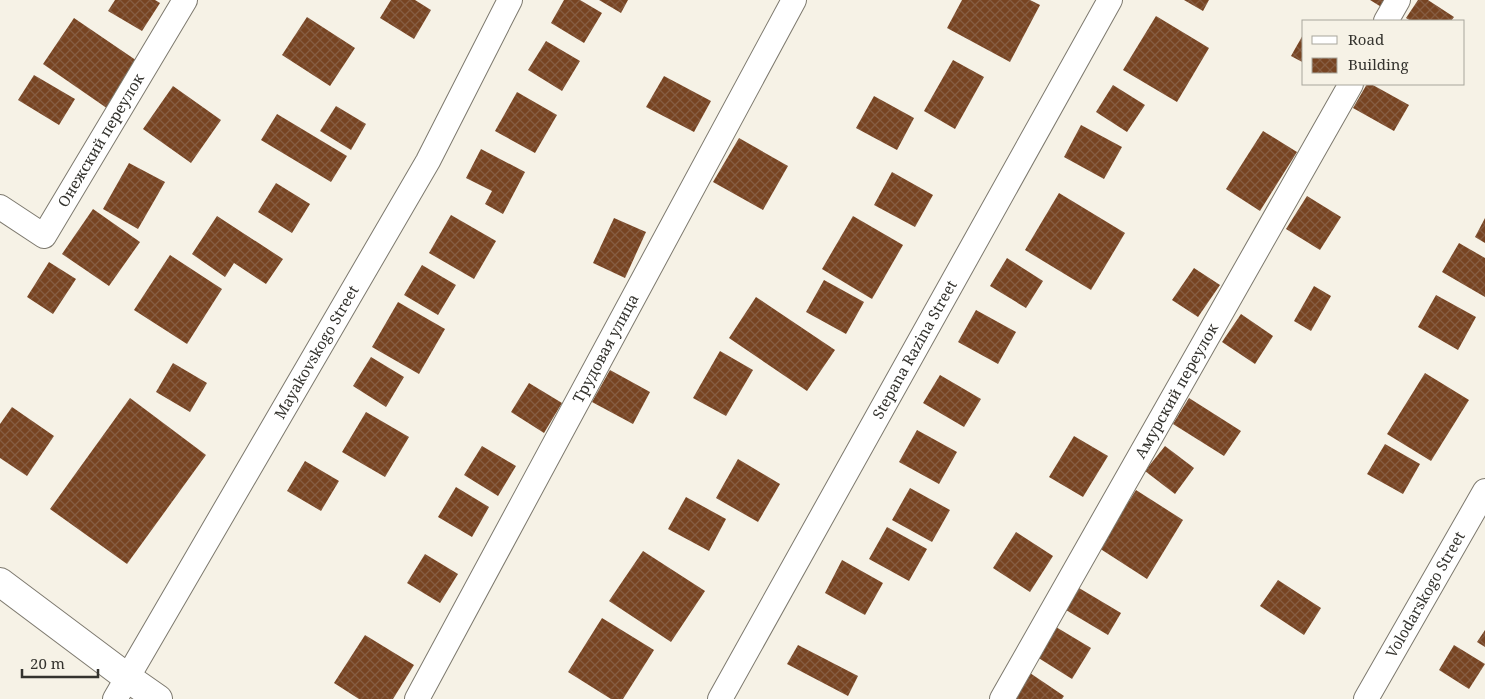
<svg xmlns="http://www.w3.org/2000/svg" width="1485" height="699" viewBox="0 0 1485 699" font-family="'Noto Serif',serif">
  <style>
    .building { fill: url(#building-cross-hatch) }
    .lines { fill: none; stroke-linecap: round; stroke-linejoin: round }
    .minor-casing { stroke: #7d796e; stroke-width: 26 }
    .secondary-casing { stroke: #7d796e; stroke-width: 30 }
    .minor { stroke: #fff; stroke-width: 24 }
    .secondary { stroke: #fff; stroke-width: 28 }
    .labels { text-anchor: middle; stroke-width: 5; stroke-linejoin: round; paint-order: stroke }
    .street-label { font-size: 15px; fill: #34332e; stroke: #f6f2e6 }
  </style>
  <defs>
    <pattern id="building-cross-hatch" width="8" height="8" patternUnits="userSpaceOnUse" patternTransform="scale(1.25)"><rect width="8" height="8" fill="#742"/><path d="M0 0l8 8M0 8l8-8" fill="none" stroke="#865d42"/></pattern>
  </defs>
  <rect width="100%" height="100%" fill="#f6f2e6"/>
  <g class="building">
    <path d="M115,0H155L160,3L142,31L108,11Z"/>
    <path d="M391,0H415L431,10L414,39L380,18Z"/>
    <path d="M564,0H580L602,13L584,43L551,23Z"/>
    <path d="M599,0H628L621,13Z"/>
    <path d="M962,0H1030L1040,5L1010,62L947,28Z"/>
    <path d="M1184,0H1209L1203,11Z"/>
    <path d="M1370,0H1388L1383,8Z"/>
    <path d="M1418,0H1428L1454,17L1451,21H1411L1406,18Z"/>
    <path d="M1156,16L1209,48L1177,102L1123,70Z"/>
    <path d="M307,17L355,48L330,86L282,55Z"/>
    <path d="M74,18L143,65L111,111L43,64Z"/>
    <path d="M1304,33V63L1291,56Z"/>
    <path d="M546,41L580,61L562,91L528,70Z"/>
    <path d="M953,60L984,77L955,129L924,111Z"/>
    <path d="M34,75L75,99L59,125L18,100Z"/>
    <path d="M664,76L711,101L694,132L646,107Z"/>
    <path d="M1367,84H1371L1409,105L1394,131L1353,108Z"/>
    <path d="M1113,85L1145,105L1127,132L1096,112Z"/>
    <path d="M173,86L221,120L191,163L143,129Z"/>
    <path d="M517,92L557,115L535,153L495,131Z"/>
    <path d="M874,96L914,118L897,150L856,128Z"/>
    <path d="M336,106L366,124L351,150L320,131Z"/>
    <path d="M277,114L347,156L331,182L261,140Z"/>
    <path d="M1081,125L1122,147L1104,179L1064,157Z"/>
    <path d="M1263,131L1297,152L1260,211L1226,189Z"/>
    <path d="M739,138L788,166L763,210L713,182Z"/>
    <path d="M481,149L525,172L503,214L485,204L492,191L466,178Z"/>
    <path d="M129,163L165,182L138,229L103,209Z"/>
    <path d="M892,172L933,195L915,227L874,205Z"/>
    <path d="M276,183L310,204L292,233L258,212Z"/>
    <path d="M1059,193L1125,233L1091,290L1025,250Z"/>
    <path d="M1307,196L1341,217L1320,250L1286,229Z"/>
    <path d="M93,209L140,242L109,286L62,254Z"/>
    <path d="M451,215L496,241L474,279L429,253Z"/>
    <path d="M217,216L283,259L266,284L234,263L225,277L192,254Z"/>
    <path d="M853,216L903,245L872,299L822,269Z"/>
    <path d="M614,218L646,232L625,278L593,263Z"/>
    <path d="M1485,218V243L1475,237Z"/>
    <path d="M1459,243L1485,258V297L1442,272Z"/>
    <path d="M170,255L222,289L187,344L134,310Z"/>
    <path d="M1007,258L1043,281L1026,308L990,286Z"/>
    <path d="M49,262L76,279L53,314L27,297Z"/>
    <path d="M422,265L456,285L438,315L404,295Z"/>
    <path d="M1194,268L1220,285L1198,317L1172,300Z"/>
    <path d="M824,280L864,302L846,334L806,312Z"/>
    <path d="M1314,286L1331,296L1311,331L1294,321Z"/>
    <path d="M1436,295L1476,317L1458,350L1418,327Z"/>
    <path d="M756,297L835,350L807,391L729,338Z"/>
    <path d="M398,302L445,329L419,374L372,347Z"/>
    <path d="M976,310L1016,332L998,364L958,342Z"/>
    <path d="M1241,314L1273,336L1255,364L1222,342Z"/>
    <path d="M720,351L753,370L726,416L693,398Z"/>
    <path d="M371,357L404,377L386,407L353,386Z"/>
    <path d="M173,363L207,383L190,412L156,392Z"/>
    <path d="M610,370L650,392L633,424L592,402Z"/>
    <path d="M1425,373L1469,400L1431,461L1387,434Z"/>
    <path d="M940,375L981,399L964,427L923,403Z"/>
    <path d="M529,383L562,403L544,433L511,412Z"/>
    <path d="M130,398L206,455L127,564L50,509Z"/>
    <path d="M1189,398L1241,431L1224,456L1173,424Z"/>
    <path d="M12,407L54,436L27,476L0,458V424Z"/>
    <path d="M366,412L409,437L385,477L342,452Z"/>
    <path d="M917,430L957,452L939,484L899,462Z"/>
    <path d="M1074,436L1108,456L1083,497L1049,477Z"/>
    <path d="M1385,444L1420,464L1403,494L1367,474Z"/>
    <path d="M482,446L516,466L498,496L464,475Z"/>
    <path d="M1165,446L1194,468L1175,494L1145,471Z"/>
    <path d="M738,459L780,484L758,522L716,498Z"/>
    <path d="M305,461L339,481L321,511L287,491Z"/>
    <path d="M456,487L489,507L472,537L438,517Z"/>
    <path d="M910,488L950,510L932,542L892,520Z"/>
    <path d="M1136,490L1183,520L1147,579L1099,548Z"/>
    <path d="M686,497L726,519L709,551L668,529Z"/>
    <path d="M887,527L927,549L909,581L869,559Z"/>
    <path d="M1016,532L1053,556L1030,592L993,568Z"/>
    <path d="M643,551L705,591L671,642L609,601Z"/>
    <path d="M425,554L458,574L440,603L407,583Z"/>
    <path d="M842,560L883,583L865,615L825,593Z"/>
    <path d="M1278,580L1321,608L1304,635L1260,606Z"/>
    <path d="M1079,588L1121,613L1108,635L1066,610Z"/>
    <path d="M602,618L654,650L623,699H611L568,672Z"/>
    <path d="M1056,627L1091,648L1072,679L1037,657Z"/>
    <path d="M1485,630V647L1477,642Z"/>
    <path d="M365,635L414,665L393,699H359L334,683Z"/>
    <path d="M798,645L858,676L848,696L787,664Z"/>
    <path d="M1454,645L1485,664L1469,689L1439,670Z"/>
    <path d="M1030,673L1064,696L1062,699H1012Z"/>
  </g>
  <g class="lines">
    <g class="minor-casing">
      <g id="minor">
        <path d="M1386,21L1398,0"/>
        <path id="s1" d="M0,207L44,236L185,0"/>
        <path id="s2" d="M115,699L428,161L510,0"/>
        <path id="s3" d="M417,699L794,0"/>
        <path id="s4" d="M720,699L1110,0"/>
        <path id="s5" d="M1002,699L1351,84"/>
        <path id="s6" d="M1366,699L1485,491"/>
      </g>
    </g>
    <g class="secondary-casing">
      <path id="secondary" d="M0,582L128,678L158,699"/>
    </g>
    <use href="#minor" class="minor"/>
    <use href="#secondary" class="secondary"/>
  </g>
  <g class="labels">
    <g class="street-label">
      <text dy="5" stroke="none"><textPath href="#s1" startOffset="164">Онежский переулок</textPath></text>
      <text dy="5" stroke="none"><textPath href="#s3" startOffset="398">Трудовая улица</textPath></text>
      <text dy="5" stroke="none"><textPath href="#s4" startOffset="400">Stepana Razina Street</textPath></text>
      <text dy="5" stroke="none"><textPath href="#s2" startOffset="401">Mayakovskogo Street</textPath></text>
      <text dy="5" stroke="none"><textPath href="#s5" startOffset="354">Амурский переулок</textPath></text>
      <text dy="5" stroke="none"><textPath href="#s6" startOffset="120">Volodarskogo Street</textPath></text>
    </g>
  </g>
  <rect x="1302" y="20" width="162" height="65" fill="#f6f2e6" stroke="#a8a69c"/>
  <rect x="1312" y="36" width="25" height="8" fill="#ffffff" stroke="#a8a69c"/>
  <text x="1348" y="45" font-size="15" fill="#34332e">Road</text>
  <rect x="1312" y="58" width="25" height="15" fill="url(#building-cross-hatch)" stroke="#a8a69c"/>
  <text x="1348" y="70" font-size="15" fill="#34332e">Building</text>
  <path d="M22 669v8h76v-8" fill="none" stroke="#34332e" stroke-width="2.5"/>
  <text x="30" y="669" font-size="15" fill="#34332e" stroke="#f6f2e6" stroke-width="4" paint-order="stroke">20 m</text>
</svg>
